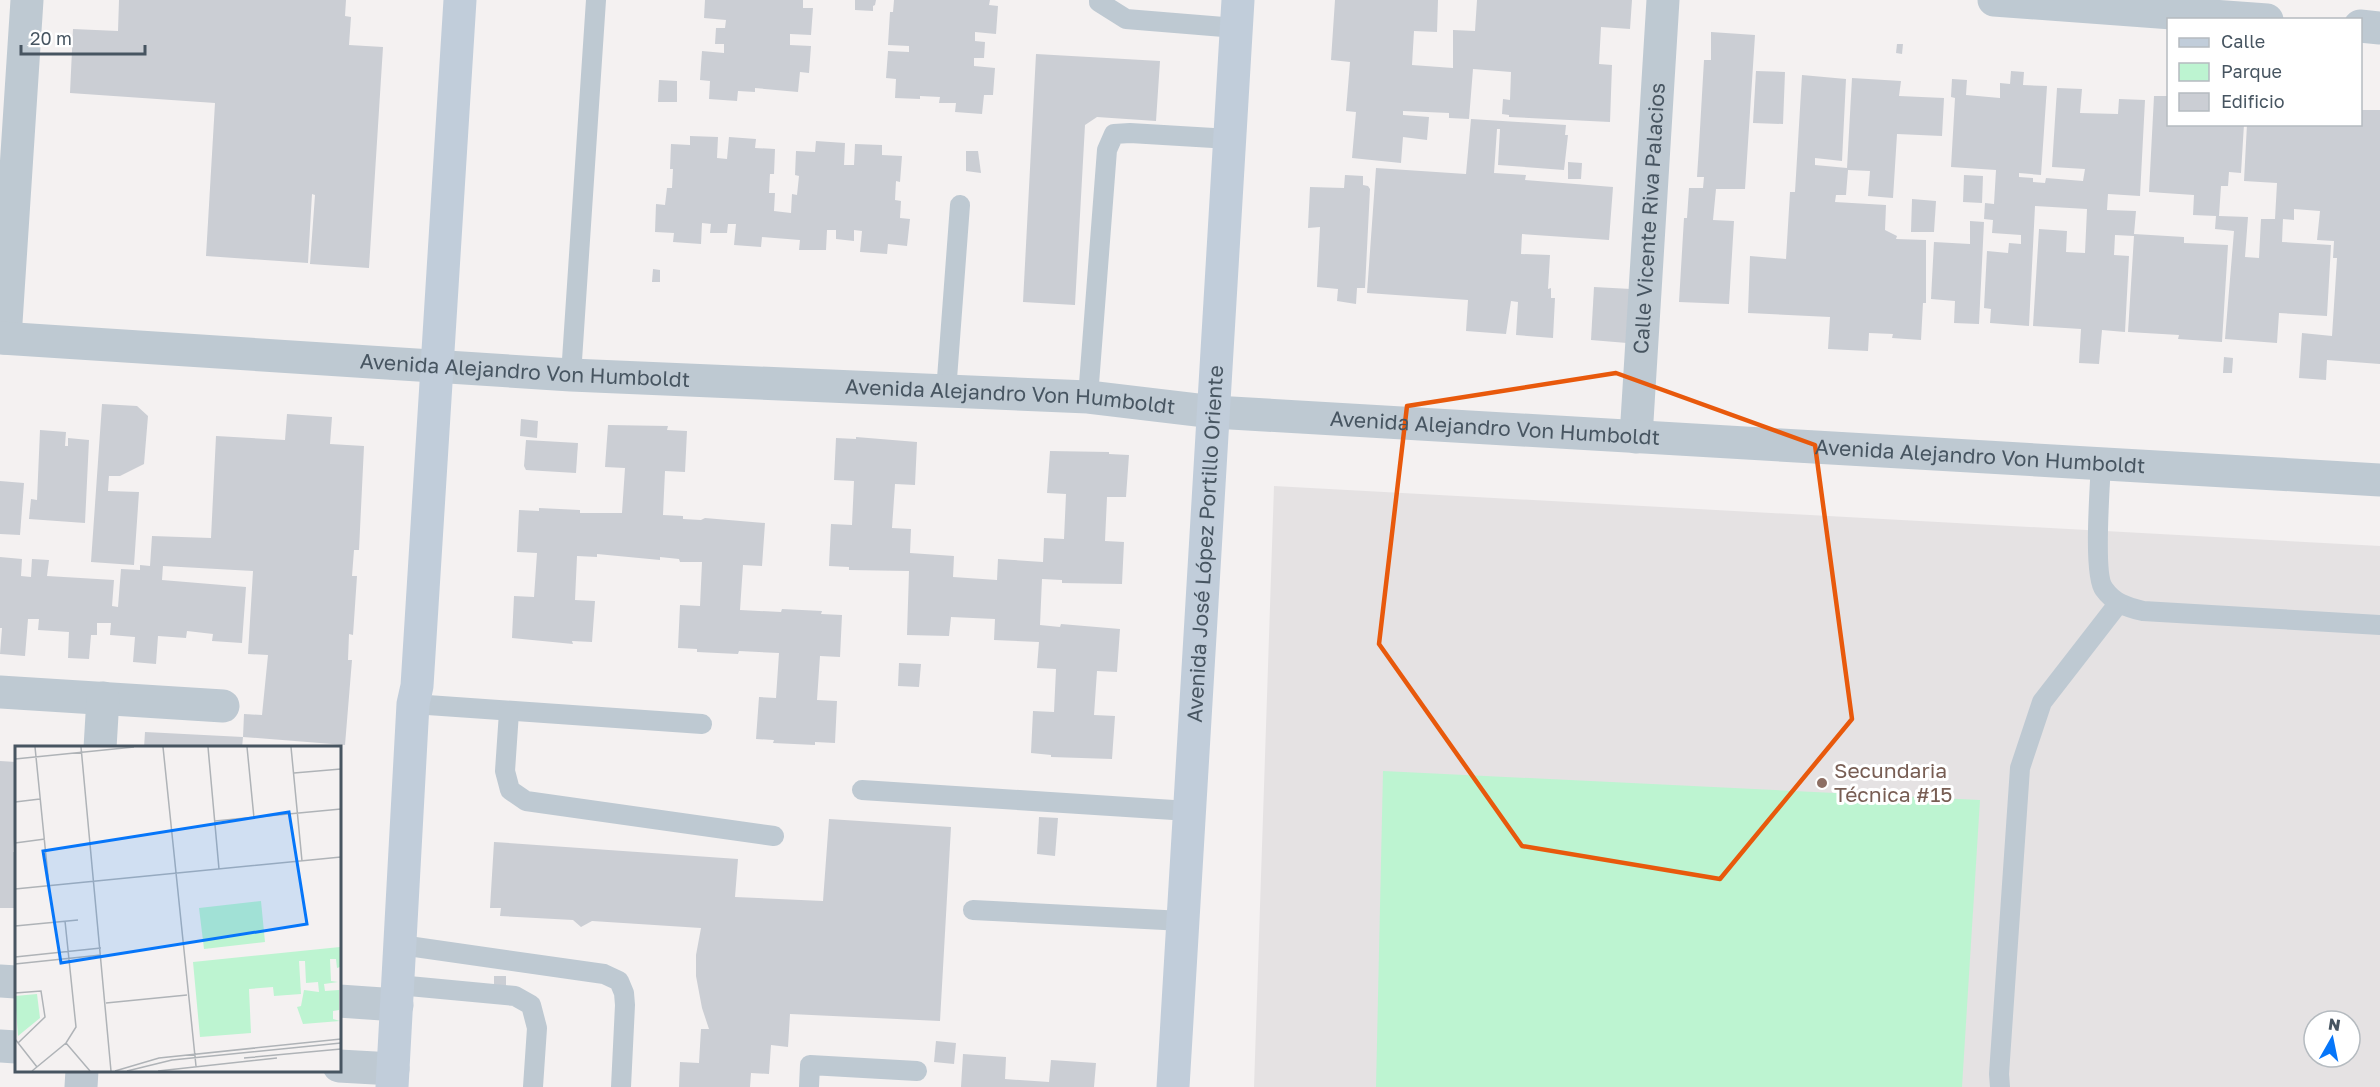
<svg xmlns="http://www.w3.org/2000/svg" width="2380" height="1087" viewBox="0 0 2380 1087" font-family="'Golos Text',sans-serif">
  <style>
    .education { fill: #e5e2e3; fill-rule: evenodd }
    .green { fill: #bdf4d1 }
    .building { fill: #cbced4 }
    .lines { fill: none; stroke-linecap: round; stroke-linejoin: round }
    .service { stroke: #bec9d2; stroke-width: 20 }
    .minor { stroke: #bec9d2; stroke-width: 33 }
    .tertiary { stroke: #bec9d2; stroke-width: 33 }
    .secondary { stroke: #c1cdda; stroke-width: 33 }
    .marked { fill: none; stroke: #e8590c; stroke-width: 4.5; stroke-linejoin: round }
    .education-dot { fill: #8d6e63; stroke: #fff; stroke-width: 2 }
    .labels { text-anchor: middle; stroke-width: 6; stroke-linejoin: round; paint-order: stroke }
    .street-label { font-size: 21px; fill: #475561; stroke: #fff }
    .education-label { font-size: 21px; fill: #785e54; stroke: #fff; text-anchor: start }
    .inset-road { fill: none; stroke: #afb3b7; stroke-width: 1.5 }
    .view { fill: #0676f9; fill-opacity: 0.15; stroke: #0676f9; stroke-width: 3 }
    .inset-edge { fill: none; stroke: #475561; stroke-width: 3 }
  </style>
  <rect width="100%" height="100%" fill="#f4f1f1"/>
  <path class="education" d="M1274,486L2380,546V1087H1254ZM2314,1021H2350V1057H2314Z"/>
  <path class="green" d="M1383,771L1980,800L1962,1087H1376Z"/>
  <g class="building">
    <path d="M119,0H346L345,16L351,17L349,45L383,47L369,268L310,264L315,195L312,194L308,263L206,256L215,103L70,93L73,29L118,31Z"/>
    <path d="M705,0H803V8H813L811,35L790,34V45L811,46L809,73L800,72L798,92L755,88V92L738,91L737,101L709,99L710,81L700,80L702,51L724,53V44H715L716,28H725L726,20L704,18Z"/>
    <path d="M855,0H876L875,5L873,6V11L855,10Z"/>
    <path d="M894,0H990L989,5L998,6L996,34L975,32V41L985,42L984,58H974V66L995,68L993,95H984L982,114L955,112L956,103H939L940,97L920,96V99L895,98L896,79L886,78L888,51L909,52V46L888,45L890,12H893Z"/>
    <path d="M1335,0H1438L1437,32L1414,31L1412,65L1453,68V30L1475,31L1477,0H1632L1630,29L1601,27L1599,64L1612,65L1610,122L1509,117V115L1502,114L1503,99L1510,100L1511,72L1473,69L1469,119L1449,118V113L1403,111V115L1429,117L1427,140L1403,137L1401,163L1352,158L1356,112L1346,111L1350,62L1331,60Z"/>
    <path d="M1711,32L1755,35L1745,189H1716L1713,220L1734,221L1729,304L1679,302L1684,218H1687L1689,188H1703L1704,177H1697L1699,146L1704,60H1711Z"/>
    <path d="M1897,44H1903L1902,54L1896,53Z"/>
    <path d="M1036,54L1160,61L1156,121L1097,117L1085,125L1075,305L1023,302Z"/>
    <path d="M1756,71L1785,72L1783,124L1753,123Z"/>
    <path d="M2011,71L2024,72L2023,85L2047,86L2041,175L2019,173V177L2033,178V182L2045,183L2046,178L2083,181L2085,169L2052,167L2057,88L2082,89L2080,113L2118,114L2119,99L2145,100L2140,196L2108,194L2107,210L2136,211L2134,234L2184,237V243L2228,245L2222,342L2178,339L2179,335L2128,332L2134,236L2115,235L2114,255L2129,256L2125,332L2102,330L2099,364L2079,363L2081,329L2033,326L2039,229L2067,231L2066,252L2085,253L2087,209L2035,206L2029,326L1990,323L1991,309L1984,308L1987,251L2008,253L2009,243L2021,244V235L1992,233L1993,220L1984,219L1985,203L1994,204L1996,170L1951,167L1955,98L1951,97L1952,79L1967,80L1966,95L2000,98V83L2010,84Z"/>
    <path d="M1802,75L1846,79L1842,161L1815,158V165L1847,168L1852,78L1901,81L1899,96L1944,98L1942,136L1897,134L1893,198L1868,196L1870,171L1848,170L1846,195H1836L1835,202L1886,205L1885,230L1897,236L1896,239L1926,240V303H1923L1921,340L1892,338L1893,334L1869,333L1868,351L1828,349L1830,317L1748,313L1750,256L1786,259L1790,192H1795Z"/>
    <path d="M659,80L677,81V102H658Z"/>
    <path d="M2154,96H2168V124H2244L2241,173L2229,172L2228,186H2221L2219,216L2248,217L2245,257L2259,258L2261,219H2275L2277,183L2244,181L2247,124H2361V110H2380V364L2327,360L2326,380L2299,378L2302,333L2332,336L2337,258H2333L2334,241L2317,240L2320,211L2294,209V220L2283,219L2282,242L2331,245L2327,316L2279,313L2277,343L2225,339L2234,231L2215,229L2216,216L2193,215L2194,195L2149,192Z"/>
    <path d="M1471,119L1566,125L1565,135H1568L1564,170L1498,165L1500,129H1497L1494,173L1526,175L1525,180L1613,187L1609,240L1522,234L1521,254L1550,255L1548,289L1551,288V298H1555L1553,338L1516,335L1518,302L1511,301L1506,334L1466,331L1468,300L1367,293L1376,168L1466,174Z"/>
    <path d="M690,136L718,137L717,158L727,159L729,137L756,139L755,148L775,149L774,174H770L769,193H775L774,211L791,213L792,194L797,195L799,176L795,175L796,151L815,152L816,141L845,143L844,165H854L855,144L882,145V155L902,156L900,182L896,181L895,200L901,201L900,218L910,219L907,246L888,244L887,254L860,252L862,231L854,230V241L836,239V230H827L826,250H799L800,240L762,237L761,247L734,245L736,224H728L727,233H710L711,224L702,223L701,244L673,242L674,233L655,232L656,204L665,205L667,188H672L673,169H670L671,144L690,145Z"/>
    <path d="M966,151H978L981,173L966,171Z"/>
    <path d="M1568,162L1582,163L1581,179H1568Z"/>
    <path d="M1345,175L1363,176V185L1368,186L1370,189L1365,288H1357L1356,304L1337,301L1338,289L1317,287L1320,227L1308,228L1310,187L1344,188Z"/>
    <path d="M1964,175L1983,176L1982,203L1963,202Z"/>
    <path d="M1912,199L1936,201L1934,232H1911Z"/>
    <path d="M1970,221L1984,222L1979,324L1954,323L1955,301L1931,299L1934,242L1970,244Z"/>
    <path d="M653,269L660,270V282H652Z"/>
    <path d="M1594,287L1631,289L1627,343L1591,340Z"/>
    <path d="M2224,357L2233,358L2232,373H2223Z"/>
    <path d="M102,404L137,406L148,416L144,464L120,476H109L108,491L139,492L134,565L91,562Z"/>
    <path d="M287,414L332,417L330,444L364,446L359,550H354L352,576H357L353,635L349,634L348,660H352L345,745L243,737L244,714L262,715L268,655L248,654L253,571L163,566L162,580L246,587L242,643L212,641L213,634L187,631L186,638L158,636L156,664L133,662L135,637L110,635L111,623H97V635H91L89,659L68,658L69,632L38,630L39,619H28L25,656L0,654L2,628H0V557L22,559L21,576L31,577L32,559L49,560L47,576L114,580L112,606L118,607L121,569L140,570V565L150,566L152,536L211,538L216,436L285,440Z"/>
    <path d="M521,419L538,421L537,438L520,436Z"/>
    <path d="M608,425L668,426L667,430L687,431L685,472L665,471L663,515L683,516V519L701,520L705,518L765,523L762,566L743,565L740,610L781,612L782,609L822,611L821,614L842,615L840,657L820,656L817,700L837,701L835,743L815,742V745L773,743L774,740L756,739L759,697L776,698L779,653L739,651L738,654L697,652V649L678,648L680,605L700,606L702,562H680L679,559L660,557V560L597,554V557L577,556L575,600L595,601L592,642L572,641L573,644L512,638L514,596L534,597L537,553L517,552L519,510L539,511V508L580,510V513H622L625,468L605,467Z"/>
    <path d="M40,430L66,432L65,446H68V438L89,440L85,523L29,519L31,499L37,500Z"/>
    <path d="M856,437L917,442L915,485L895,484L892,528L911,529L910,553L954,556L953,577L997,580L998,559L1043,562L1044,538L1064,539L1066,494L1047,493L1050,451L1109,452V454L1129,455L1126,497H1107L1105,541L1124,542L1122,584L1062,583V580L1042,579L1040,625L1060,627L1061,624L1120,629L1117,672L1097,671L1094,715L1115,716L1112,759L1051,757V755L1031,753L1033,711L1054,712L1056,669L1037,668L1039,642L994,640L995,619L951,617L949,636L907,635L909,571L849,570V567L829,566L831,524L852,525L854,481L834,480L836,438L856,439Z"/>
    <path d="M526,440L578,443L576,473L526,470L524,466Z"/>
    <path d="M0,481L24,483L20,535L0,534Z"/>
    <path d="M899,663L921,664L919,687L898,686Z"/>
    <path d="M145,732L243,737L242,748H144Z"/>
    <path d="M0,761L16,762V838L14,837L13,852H16V908H0Z"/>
    <path d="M1039,817L1058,818L1055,856L1037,854Z"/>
    <path d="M829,819L951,827L940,1021L790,1014L788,1047L771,1045L769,1074L751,1073L750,1087H679L680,1062L699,1063L701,1029H709L702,1008L696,976V955L701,928L592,921L581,927L573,920L500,916L501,908H490L494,842L738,859L735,897L823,901Z"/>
    <path d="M494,976H506V986L494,985Z"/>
    <path d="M936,1041L956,1043L954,1064L934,1062Z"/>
    <path d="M963,1054L1006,1057L1005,1079L1049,1082L1051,1060L1096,1063L1094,1087H961Z"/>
  </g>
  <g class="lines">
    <g class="service">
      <path d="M1099,0V2L1126,19L1236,28"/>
      <path d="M571,375L596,0"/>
      <path d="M946,392L960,205"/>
      <path d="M1088,397L1107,150L1114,134L1130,133L1230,139"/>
      <path d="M2101,463C2100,485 2093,575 2104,589C2114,603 2126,607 2143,611L2380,625"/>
      <path d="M413,704L702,724"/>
      <path d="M509,712L505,771L510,790L526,801L774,836"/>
      <path d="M862,790L1189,811"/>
      <path d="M973,910L1183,921"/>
      <path d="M401,945L604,974L619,981L624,993L625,1005L621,1087"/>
      <path d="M398,985L515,996L531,1005L537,1028L533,1087"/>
      <path d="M809,1087L810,1065L917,1071"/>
      <path d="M2000,1087L1999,1074L2020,768L2042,702L2118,604"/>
    </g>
    <g class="minor">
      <path d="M1994,0L2267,20"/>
      <path d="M2360,26L2380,28"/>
      <path d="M5,338L27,0"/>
      <path id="s1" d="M1636,437L1663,0"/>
      <path d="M0,692L223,706"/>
      <path d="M100,748L103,698"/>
    </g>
    <g class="tertiary">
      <path id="s2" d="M0,338L571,375L1088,397L1214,412L2380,480"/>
      <path d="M0,981L16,982"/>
      <path d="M339,1001L397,1005"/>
      <path d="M0,1046L16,1047"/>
      <path d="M339,1066L393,1069"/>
      <path d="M81,1087L82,1070"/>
    </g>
    <g class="secondary">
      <path d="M392,1087L413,704L417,686L460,0"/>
      <path id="s3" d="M1173,1087L1238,0"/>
    </g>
  </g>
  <path class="marked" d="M1616,373L1815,445L1852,719L1720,879L1522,846L1379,644L1407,406Z"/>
  <circle class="education-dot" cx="1822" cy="783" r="6"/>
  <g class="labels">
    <g class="street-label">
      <text dy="7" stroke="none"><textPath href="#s1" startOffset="219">Calle Vicente Riva Palacios</textPath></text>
      <text dy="7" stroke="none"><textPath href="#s2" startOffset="526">Avenida Alejandro Von Humboldt</textPath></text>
      <text dy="7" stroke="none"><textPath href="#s2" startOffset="1012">Avenida Alejandro Von Humboldt</textPath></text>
      <text dy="7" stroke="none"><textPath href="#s2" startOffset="1498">Avenida Alejandro Von Humboldt</textPath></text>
      <text dy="7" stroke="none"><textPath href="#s2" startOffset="1984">Avenida Alejandro Von Humboldt</textPath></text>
      <text dy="7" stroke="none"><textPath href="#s3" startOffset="544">Avenida José López Portillo Oriente</textPath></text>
    </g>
    <g class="education-label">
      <text x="1834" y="778">Secundaria<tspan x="1834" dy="24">Técnica #15</tspan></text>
    </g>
  </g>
  <g transform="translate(15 746)">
    <rect width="326" height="326" fill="#f4f1f1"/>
    <path d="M246,155L250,196L189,203L184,162ZM325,201V221L322,222L321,213H315L316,235L323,236L309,238L310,245L324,244V264L318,265V273L325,275L288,278L282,261L286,260L289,244L304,246L303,236L291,237L290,215H284L286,248L259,250L258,241L234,243L236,287L185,291L178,216ZM22,248L25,272L3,290L0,250Z" fill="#bdf4d1"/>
    <path class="inset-road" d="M20,1L34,140M66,1L96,325M148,1L181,320M193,1L204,123M232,1L239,72M276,1L287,115M0,13L119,1M279,27L326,23M0,56L25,53M200,75L326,63M0,97L30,93M0,143L326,111M0,180L63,174M0,211L86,202M0,218L86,209M0,247L26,245L30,271L3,297M91,257L172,249M0,293L22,321M51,297L75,325M229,312L326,303M17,325L51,297L61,281L50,175M100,325L144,312L326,293M112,325L157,314L326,297M143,325L262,312"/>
    <path class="view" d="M274,66L292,178L46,217L28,105Z"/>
    <rect width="326" height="326" class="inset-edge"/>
  </g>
  <rect x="2167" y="18" width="195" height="108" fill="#ffffff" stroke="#b5bbc0" stroke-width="1.5"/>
  <rect x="2179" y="38" width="30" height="9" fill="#c1cdda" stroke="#b5bbc0" stroke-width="1.5"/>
  <text x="2221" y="48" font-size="18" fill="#475561">Calle</text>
  <rect x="2179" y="63" width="30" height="18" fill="#bdf4d1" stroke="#b5bbc0" stroke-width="1.5"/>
  <text x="2221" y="78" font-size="18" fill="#475561">Parque</text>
  <rect x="2179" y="93" width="30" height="18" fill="#cbced4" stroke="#b5bbc0" stroke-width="1.5"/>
  <text x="2221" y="108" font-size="18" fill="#475561">Edificio</text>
  <g transform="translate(2332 1039) rotate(9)"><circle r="28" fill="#ffffff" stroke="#b5bbc0" stroke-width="1.5"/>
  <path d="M0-4.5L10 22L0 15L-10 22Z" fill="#0676f9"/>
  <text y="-9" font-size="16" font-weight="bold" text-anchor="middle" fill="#475561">N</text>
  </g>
  <path d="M21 45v9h124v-9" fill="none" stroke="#475561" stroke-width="3"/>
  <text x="30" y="45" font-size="18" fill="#475561" stroke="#ffffff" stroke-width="4.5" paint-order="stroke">20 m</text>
</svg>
